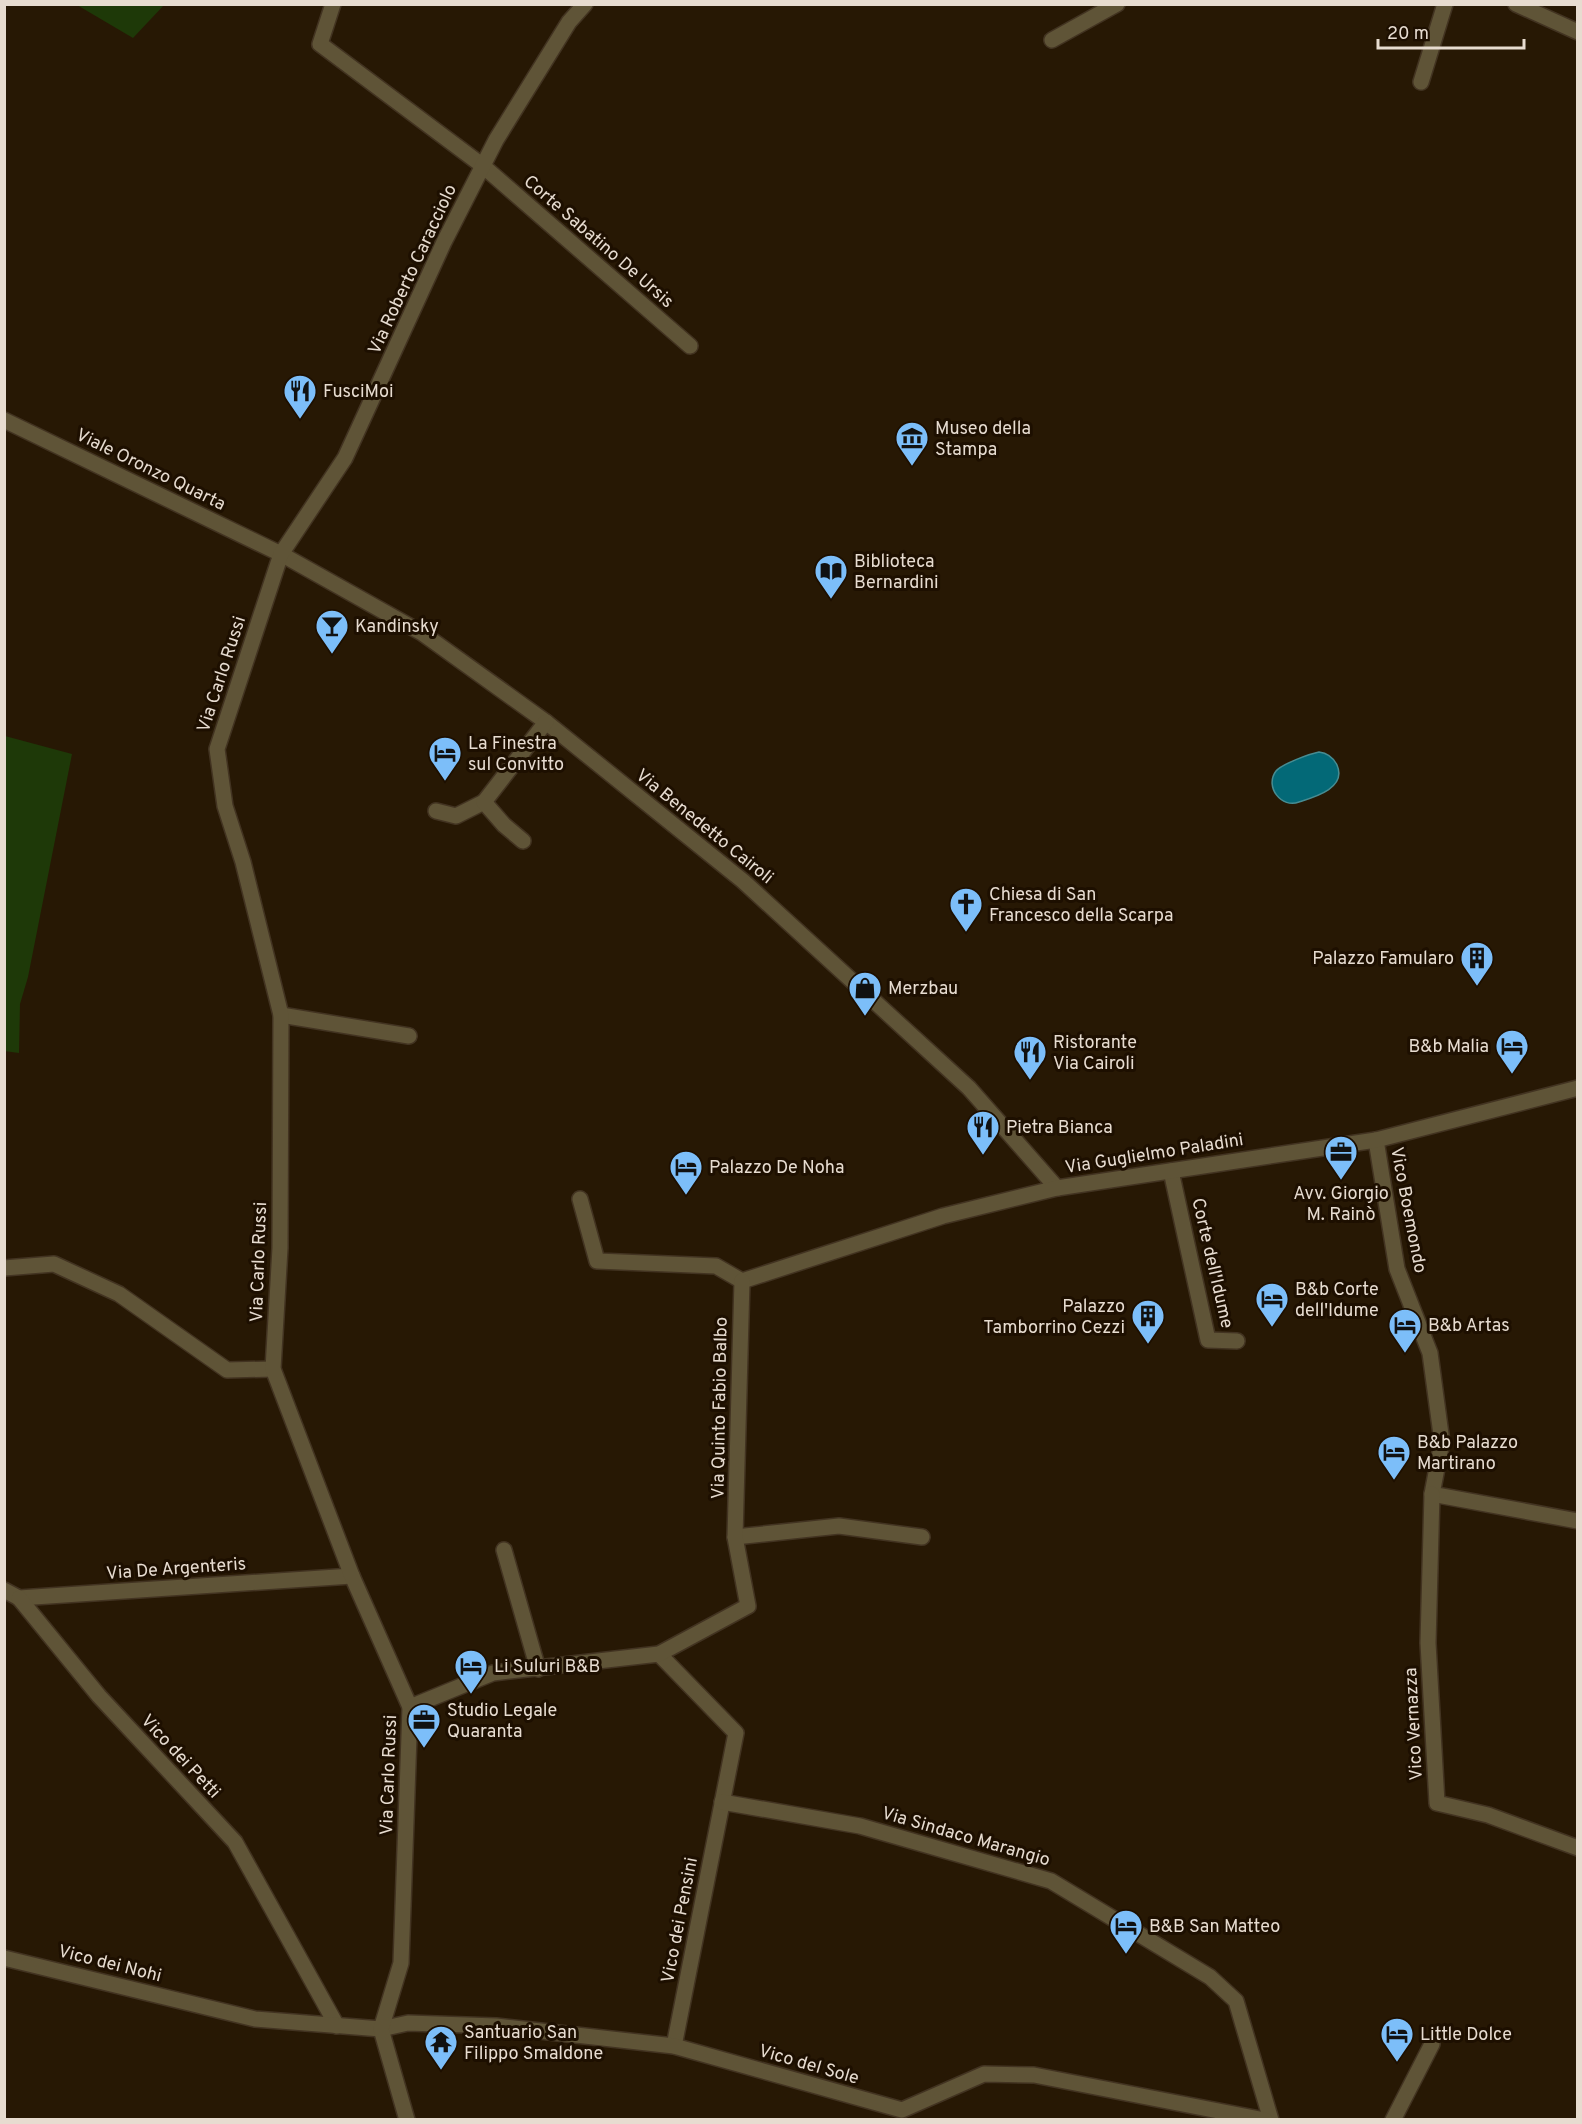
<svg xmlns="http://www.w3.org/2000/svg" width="1582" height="2124" viewBox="0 0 1582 2124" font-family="Overpass,sans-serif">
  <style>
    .green { fill: #1e3908 }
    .water { fill: #036977; stroke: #478c92; stroke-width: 1.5 }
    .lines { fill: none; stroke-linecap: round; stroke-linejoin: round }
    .minor-casing { stroke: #423321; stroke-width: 18 }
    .minor { stroke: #5f5437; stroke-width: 15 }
    .labels { text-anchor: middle; stroke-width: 6; stroke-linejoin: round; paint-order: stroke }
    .street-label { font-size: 18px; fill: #e7dcd0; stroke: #1d0f00 }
    .poi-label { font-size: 18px; fill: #e7dcd0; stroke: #1d0f00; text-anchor: start }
  </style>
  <rect width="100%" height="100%" fill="#271804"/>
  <g class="green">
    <path d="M77,5H164L133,38Z"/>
    <path d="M5,736L72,754L28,977L20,1004L19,1053L4,1051Z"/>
  </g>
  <path class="water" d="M1319,752C1327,753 1333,757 1337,765C1347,788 1315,797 1299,802C1282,809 1264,787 1276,771C1282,764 1309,754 1319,752Z"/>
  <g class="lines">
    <g class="minor-casing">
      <g id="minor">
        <path d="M333,4L320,44L483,166L690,346"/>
        <path d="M1516,4L1578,32"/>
        <path d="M1052,40L1117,4"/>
        <path d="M1421,82L1445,4"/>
        <path d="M4,420L281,554L422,633L546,722L743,881L969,1088L1057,1188"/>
        <path d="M436,811L456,816L484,802"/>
        <path d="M523,841L504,825L484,802L546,722"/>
        <path d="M281,1015L409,1036"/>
        <path d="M1376,1140L1397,1269L1430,1353L1442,1442L1432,1494L1578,1521"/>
        <path d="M1171,1171L1208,1340L1237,1341"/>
        <path d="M580,1199L597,1261L716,1266L742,1281"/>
        <path d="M4,1268L54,1264L119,1294L227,1370L273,1369"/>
        <path d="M742,1281L943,1216L1057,1188L1376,1140L1578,1088"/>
        <path d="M1432,1494L1428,1643L1437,1803L1488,1815L1578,1848"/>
        <path d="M735,1537L839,1526L922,1537"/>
        <path d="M504,1550L538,1669"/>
        <path d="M4,1590L19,1598L352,1576"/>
        <path d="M19,1598L99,1696L235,1842L337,2026"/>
        <path d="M659,1654L736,1733L674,2046"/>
        <path d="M410,1707L493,1673L659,1654L748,1606L735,1537L742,1281"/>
        <path d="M722,1802L860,1826L1051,1881L1210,1977L1236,2001L1271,2120"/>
        <path d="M4,1958L255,2019L381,2029L408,2023L496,2026L674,2046L902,2110L984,2074L1034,2075L1265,2120"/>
        <path d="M407,2120L381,2029L401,1963L410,1707L352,1576L273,1369L280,1248L281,1015L243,862L225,806L217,749L281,554L345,458L444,242L496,140L569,22L585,4"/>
        <path d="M1393,2120L1432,2044"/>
      </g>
    </g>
    <use href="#minor" class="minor"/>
  </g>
  <defs>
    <g id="restaurant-pin" transform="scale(1.725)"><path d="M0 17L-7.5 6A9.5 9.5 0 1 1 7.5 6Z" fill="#7cbef9" stroke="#1d0f00"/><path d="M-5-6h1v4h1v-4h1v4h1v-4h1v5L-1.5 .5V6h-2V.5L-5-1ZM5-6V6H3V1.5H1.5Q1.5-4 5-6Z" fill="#111"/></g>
    <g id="museum-pin" transform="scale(1.725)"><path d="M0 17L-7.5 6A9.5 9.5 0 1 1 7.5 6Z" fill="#7cbef9" stroke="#1d0f00"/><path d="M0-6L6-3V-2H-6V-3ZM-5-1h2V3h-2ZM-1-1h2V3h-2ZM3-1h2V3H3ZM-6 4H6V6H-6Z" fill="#111"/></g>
    <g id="library-pin" transform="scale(1.725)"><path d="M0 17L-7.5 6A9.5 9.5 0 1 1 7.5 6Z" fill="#7cbef9" stroke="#1d0f00"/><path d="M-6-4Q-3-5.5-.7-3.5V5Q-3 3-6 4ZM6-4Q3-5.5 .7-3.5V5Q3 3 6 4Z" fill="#111"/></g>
    <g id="bar-pin" transform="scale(1.725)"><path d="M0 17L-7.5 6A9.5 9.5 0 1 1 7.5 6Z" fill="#7cbef9" stroke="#1d0f00"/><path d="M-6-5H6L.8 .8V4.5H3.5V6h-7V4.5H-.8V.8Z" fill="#111"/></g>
    <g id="hotel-pin" transform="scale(1.725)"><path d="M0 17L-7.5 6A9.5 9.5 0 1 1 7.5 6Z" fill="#7cbef9" stroke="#1d0f00"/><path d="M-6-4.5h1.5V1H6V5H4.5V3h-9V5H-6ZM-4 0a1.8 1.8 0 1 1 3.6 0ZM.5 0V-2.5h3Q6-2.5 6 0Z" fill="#111"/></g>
    <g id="church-pin" transform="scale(1.725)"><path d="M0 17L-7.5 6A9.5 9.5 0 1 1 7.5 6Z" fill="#7cbef9" stroke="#1d0f00"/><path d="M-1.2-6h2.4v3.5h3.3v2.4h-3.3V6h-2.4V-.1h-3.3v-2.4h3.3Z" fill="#111"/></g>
    <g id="building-pin" transform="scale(1.725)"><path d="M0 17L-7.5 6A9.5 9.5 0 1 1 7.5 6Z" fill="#7cbef9" stroke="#1d0f00"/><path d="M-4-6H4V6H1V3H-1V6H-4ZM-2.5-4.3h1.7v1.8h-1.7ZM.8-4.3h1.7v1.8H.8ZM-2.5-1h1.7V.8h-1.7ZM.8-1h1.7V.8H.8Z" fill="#111"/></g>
    <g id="shop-pin" transform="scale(1.725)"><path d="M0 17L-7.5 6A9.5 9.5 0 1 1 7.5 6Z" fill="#7cbef9" stroke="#1d0f00"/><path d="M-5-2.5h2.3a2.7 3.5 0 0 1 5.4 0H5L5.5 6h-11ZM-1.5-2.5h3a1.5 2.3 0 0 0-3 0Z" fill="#111"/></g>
    <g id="office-pin" transform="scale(1.725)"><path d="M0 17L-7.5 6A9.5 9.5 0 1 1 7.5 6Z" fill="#7cbef9" stroke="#1d0f00"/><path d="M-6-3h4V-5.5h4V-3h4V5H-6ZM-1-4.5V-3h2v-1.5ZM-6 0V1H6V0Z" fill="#111"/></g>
    <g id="temple-pin" transform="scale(1.725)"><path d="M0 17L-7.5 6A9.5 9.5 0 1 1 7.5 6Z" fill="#7cbef9" stroke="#1d0f00"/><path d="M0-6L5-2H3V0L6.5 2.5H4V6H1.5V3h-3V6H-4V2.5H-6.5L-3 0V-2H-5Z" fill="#111"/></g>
  </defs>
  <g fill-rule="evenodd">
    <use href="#restaurant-pin" x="300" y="391"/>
    <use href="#museum-pin" x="912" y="438"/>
    <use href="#library-pin" x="831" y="571"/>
    <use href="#bar-pin" x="332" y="626"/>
    <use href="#hotel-pin" x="445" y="753"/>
    <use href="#church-pin" x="966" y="904"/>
    <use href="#building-pin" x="1477" y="958"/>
    <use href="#shop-pin" x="865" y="988"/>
    <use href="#hotel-pin" x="1512" y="1046"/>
    <use href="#restaurant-pin" x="1030" y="1052"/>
    <use href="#restaurant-pin" x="983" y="1127"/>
    <use href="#office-pin" x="1341" y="1152"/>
    <use href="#hotel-pin" x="686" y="1167"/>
    <use href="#hotel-pin" x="1272" y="1299"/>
    <use href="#building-pin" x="1148" y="1316"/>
    <use href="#hotel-pin" x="1405" y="1325"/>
    <use href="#hotel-pin" x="1394" y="1452"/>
    <use href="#hotel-pin" x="471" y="1666"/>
    <use href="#office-pin" x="424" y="1720"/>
    <use href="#hotel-pin" x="1126" y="1926"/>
    <use href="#hotel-pin" x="1397" y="2034"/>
    <use href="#temple-pin" x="441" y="2042"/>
  </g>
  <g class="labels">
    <g class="street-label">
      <text transform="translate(599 241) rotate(41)" y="6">Corte Sabatino De Ursis</text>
      <text transform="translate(412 269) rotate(-65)" y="6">Via Roberto Caracciolo</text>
      <text transform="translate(151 469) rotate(26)" y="6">Viale Oronzo Quarta</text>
      <text transform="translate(221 674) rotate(-72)" y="6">Via Carlo Russi</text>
      <text transform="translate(705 826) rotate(39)" y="6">Via Benedetto Cairoli</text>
      <text transform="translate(1154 1153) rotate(-9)" y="6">Via Guglielmo Paladini</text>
      <text transform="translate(1409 1210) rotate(79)" y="6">Vico Boemondo</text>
      <text transform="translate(258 1262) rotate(-88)" y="6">Via Carlo Russi</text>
      <text transform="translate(1213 1263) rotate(77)" y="6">Corte dell'Idume</text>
      <text transform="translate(719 1408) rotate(-89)" y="6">Via Quinto Fabio Balbo</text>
      <text transform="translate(176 1568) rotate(-4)" y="6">Via De Argenteris</text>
      <text transform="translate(1413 1724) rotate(-93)" y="6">Vico Vernazza</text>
      <text transform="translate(181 1756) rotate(47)" y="6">Vico dei Petti</text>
      <text transform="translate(388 1775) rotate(-88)" y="6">Via Carlo Russi</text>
      <text transform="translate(966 1836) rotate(16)" y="6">Via Sindaco Marangio</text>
      <text transform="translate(679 1920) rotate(-79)" y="6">Vico dei Pensini</text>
      <text transform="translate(110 1963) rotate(14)" y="6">Vico dei Nohi</text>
      <text transform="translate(809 2064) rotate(16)" y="6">Vico del Sole</text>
    </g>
    <g class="poi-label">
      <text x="323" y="397">FusciMoi</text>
      <text x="935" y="434">Museo della<tspan x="935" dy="21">Stampa</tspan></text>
      <text x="854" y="567">Biblioteca<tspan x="854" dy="21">Bernardini</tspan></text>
      <text x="355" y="632">Kandinsky</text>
      <text x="468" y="749">La Finestra<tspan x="468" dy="21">sul Convitto</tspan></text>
      <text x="989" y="900">Chiesa di San<tspan x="989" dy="21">Francesco della Scarpa</tspan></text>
      <text x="1454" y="964" text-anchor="end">Palazzo Famularo</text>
      <text x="888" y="994">Merzbau</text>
      <text x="1053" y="1048">Ristorante<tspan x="1053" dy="21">Via Cairoli</tspan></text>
      <text x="1489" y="1052" text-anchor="end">B&amp;b Malia</text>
      <text x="1006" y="1133">Pietra Bianca</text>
      <text x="709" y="1173">Palazzo De Noha</text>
      <text x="1341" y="1199" text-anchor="middle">Avv. Giorgio<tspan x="1341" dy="21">M. Rainò</tspan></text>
      <text x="1295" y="1295">B&amp;b Corte<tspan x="1295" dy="21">dell'Idume</tspan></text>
      <text x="1125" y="1312" text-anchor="end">Palazzo<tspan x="1125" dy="21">Tamborrino Cezzi</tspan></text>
      <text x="1428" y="1331">B&amp;b Artas</text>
      <text x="1417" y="1448">B&amp;b Palazzo<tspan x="1417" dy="21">Martirano</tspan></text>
      <text x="494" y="1672">Li Suluri B&amp;B</text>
      <text x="447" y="1716">Studio Legale<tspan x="447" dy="21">Quaranta</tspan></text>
      <text x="1149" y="1932">B&amp;B San Matteo</text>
      <text x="464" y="2038">Santuario San<tspan x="464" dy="21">Filippo Smaldone</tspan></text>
      <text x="1420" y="2040">Little Dolce</text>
    </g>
  </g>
  <rect width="1582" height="2124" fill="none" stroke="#e7dcd0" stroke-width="12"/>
  <path d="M1378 39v9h146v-9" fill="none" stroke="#e7dcd0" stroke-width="3"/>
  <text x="1387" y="39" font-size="18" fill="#e7dcd0" stroke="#1d0f00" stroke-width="4.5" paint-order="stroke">20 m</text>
</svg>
